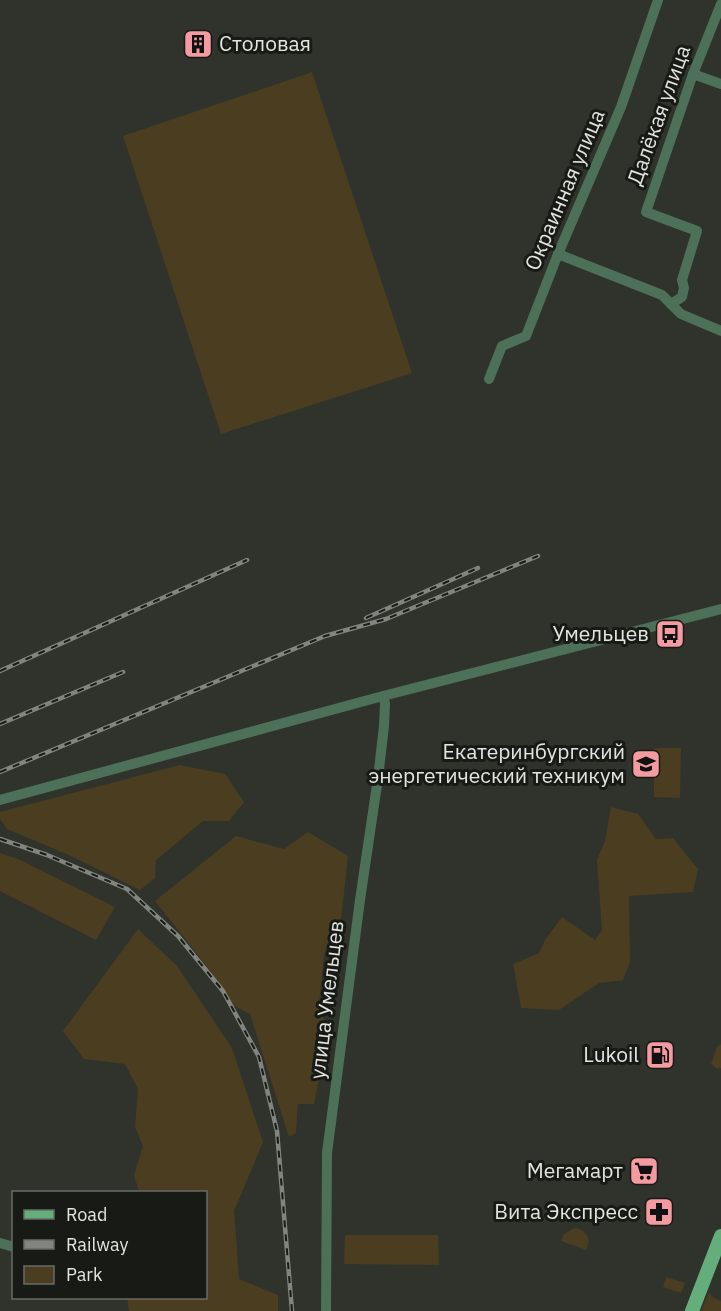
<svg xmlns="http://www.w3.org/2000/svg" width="721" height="1311" viewBox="0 0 721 1311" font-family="'IBM Plex Sans',sans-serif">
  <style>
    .green { fill: #4b3d20 }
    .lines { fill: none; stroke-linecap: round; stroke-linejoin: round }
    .minor { stroke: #4d7058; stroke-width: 10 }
    .major { stroke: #64ae7c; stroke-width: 14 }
    .rail-casing { stroke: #82857f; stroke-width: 4.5 }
    .rail { stroke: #181a16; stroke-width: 2; stroke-dasharray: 7; stroke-linecap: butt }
    .labels { text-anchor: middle; stroke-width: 6; stroke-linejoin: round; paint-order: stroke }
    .poi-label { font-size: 21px; fill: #e2e5e0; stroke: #181a16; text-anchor: end }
    .street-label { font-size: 21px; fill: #e2e5e0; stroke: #181a16 }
  </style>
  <rect width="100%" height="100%" fill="#2f332b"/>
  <g class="green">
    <path d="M312,72L412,373L221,434L123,136Z"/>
    <path d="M654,748H681L680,798L654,797Z"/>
    <path d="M180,765L225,774L244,802L229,821H203L156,860L155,878L140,890L71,856L7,829L0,819V812Z"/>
    <path d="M611,807L638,814L656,839L673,838L698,869L693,892L629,896L630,962L623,980L599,983L559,1010L521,1008L513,964L539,953L545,940L562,917L595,940L602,930L597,860L605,841Z"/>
    <path d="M308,832L348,856L341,920L324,954L319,1004L328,1034L314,1104H298L296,1133L289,1137L250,1014L234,1006L205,964L155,901L236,836L284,849Z"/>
    <path d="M0,853L18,859L115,907L96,940L0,891Z"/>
    <path d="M138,929L177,966L232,1048L263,1142L234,1211L239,1279L278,1295V1311H129L127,1298H206V1192H139L134,1175L143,1146L135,1127L138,1089L125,1064L84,1059L63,1031Z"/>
    <path d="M721,1044V1068L717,1069L711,1064L717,1047Z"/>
    <path d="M574,1228C586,1229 592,1239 586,1250L561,1241L564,1234Z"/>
    <path d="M345,1235H438L439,1265L344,1264Z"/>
    <path d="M666,1277L685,1283L681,1293L663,1287Z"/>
    <path d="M709,1292L712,1297L721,1301V1311H701Z"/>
  </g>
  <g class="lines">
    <g class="minor">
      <path d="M693,74L721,84"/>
      <path d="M558,254L662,295L681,314L721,331"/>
      <path d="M671,304L682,297L684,288L682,280L697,231L646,212L693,74L721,4"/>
      <path d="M489,379L502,346L526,336L558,254L621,107L658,0"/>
      <path d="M0,800L383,696L721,609"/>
      <path d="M0,1243L14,1247"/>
      <path d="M326,1311L327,1153L360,900L378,778L384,726L385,703L383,696"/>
    </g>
    <path class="major" d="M692,1311L721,1236"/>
    <g class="rail-casing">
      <g id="rail">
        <path d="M366,618L478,568"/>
        <path d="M0,671L247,560"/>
        <path d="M0,724L123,672"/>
        <path d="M0,772L325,636L386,619L538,556"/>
        <path d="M0,839L47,855L127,889L178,936L223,991L259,1057L277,1131L292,1311"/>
      </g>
    </g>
    <use href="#rail" class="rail"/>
  </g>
  <defs>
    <g id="building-square" transform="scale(1.5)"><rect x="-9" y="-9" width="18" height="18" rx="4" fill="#f49aa1" stroke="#181a16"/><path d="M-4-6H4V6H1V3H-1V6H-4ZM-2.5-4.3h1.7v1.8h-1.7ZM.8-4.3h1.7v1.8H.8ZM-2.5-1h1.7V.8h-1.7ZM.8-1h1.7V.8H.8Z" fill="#111"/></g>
    <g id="bus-square" transform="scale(1.5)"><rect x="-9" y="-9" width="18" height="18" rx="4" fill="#f49aa1" stroke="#181a16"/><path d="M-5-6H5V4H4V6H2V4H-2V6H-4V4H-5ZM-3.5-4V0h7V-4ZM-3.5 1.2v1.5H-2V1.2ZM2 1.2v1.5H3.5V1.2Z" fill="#111"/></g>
    <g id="university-square" transform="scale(1.5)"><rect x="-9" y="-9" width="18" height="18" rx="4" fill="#f49aa1" stroke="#181a16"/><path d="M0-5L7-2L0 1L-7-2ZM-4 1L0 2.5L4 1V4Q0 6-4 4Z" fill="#111"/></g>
    <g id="fuel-square" transform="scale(1.5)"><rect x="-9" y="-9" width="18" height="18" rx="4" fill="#f49aa1" stroke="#181a16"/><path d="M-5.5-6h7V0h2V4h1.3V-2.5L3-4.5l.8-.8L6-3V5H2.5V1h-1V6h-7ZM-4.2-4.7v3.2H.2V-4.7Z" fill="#111"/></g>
    <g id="supermarket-square" transform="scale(1.5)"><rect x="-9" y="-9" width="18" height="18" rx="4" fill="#f49aa1" stroke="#181a16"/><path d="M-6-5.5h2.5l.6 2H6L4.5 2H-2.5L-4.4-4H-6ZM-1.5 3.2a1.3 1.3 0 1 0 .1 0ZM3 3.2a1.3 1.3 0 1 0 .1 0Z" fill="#111"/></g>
    <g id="pharmacy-square" transform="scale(1.5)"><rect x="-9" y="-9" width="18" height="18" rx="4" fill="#f49aa1" stroke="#181a16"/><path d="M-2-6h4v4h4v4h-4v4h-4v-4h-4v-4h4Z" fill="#111"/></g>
  </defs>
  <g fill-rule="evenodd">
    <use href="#building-square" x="198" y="44"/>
    <use href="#bus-square" x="670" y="634"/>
    <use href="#university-square" x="646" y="764"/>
    <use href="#fuel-square" x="660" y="1055"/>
    <use href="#supermarket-square" x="644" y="1171"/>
    <use href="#pharmacy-square" x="659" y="1212"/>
  </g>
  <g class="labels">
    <g class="poi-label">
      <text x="219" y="51" text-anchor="start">Столовая</text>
      <text x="649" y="641">Умельцев</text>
      <text x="625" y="759">Екатеринбургский<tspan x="625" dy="24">энергетический техникум</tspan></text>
      <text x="639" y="1062">Lukoil</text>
      <text x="623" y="1178">Мегамарт</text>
      <text x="638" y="1219">Вита Экспресс</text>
    </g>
    <g class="street-label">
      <text transform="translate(659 115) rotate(-70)" y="7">Далёкая улица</text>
      <text transform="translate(565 190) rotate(-67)" y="7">Окраинная улица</text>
      <text transform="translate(327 1000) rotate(-83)" y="7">улица Умельцев</text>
    </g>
  </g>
  <rect x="12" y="1191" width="195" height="108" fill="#181a16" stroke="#696b67" stroke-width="1.5"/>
  <rect x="24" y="1210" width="30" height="9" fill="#64ae7c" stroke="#696b67" stroke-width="1.5"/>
  <text x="66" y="1221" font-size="18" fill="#e2e5e0">Road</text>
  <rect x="24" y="1240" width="30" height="9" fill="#82857f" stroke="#696b67" stroke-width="1.5"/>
  <text x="66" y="1251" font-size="18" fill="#e2e5e0">Railway</text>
  <rect x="24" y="1266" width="30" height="18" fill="#4b3d20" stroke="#696b67" stroke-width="1.5"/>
  <text x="66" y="1281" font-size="18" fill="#e2e5e0">Park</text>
</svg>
